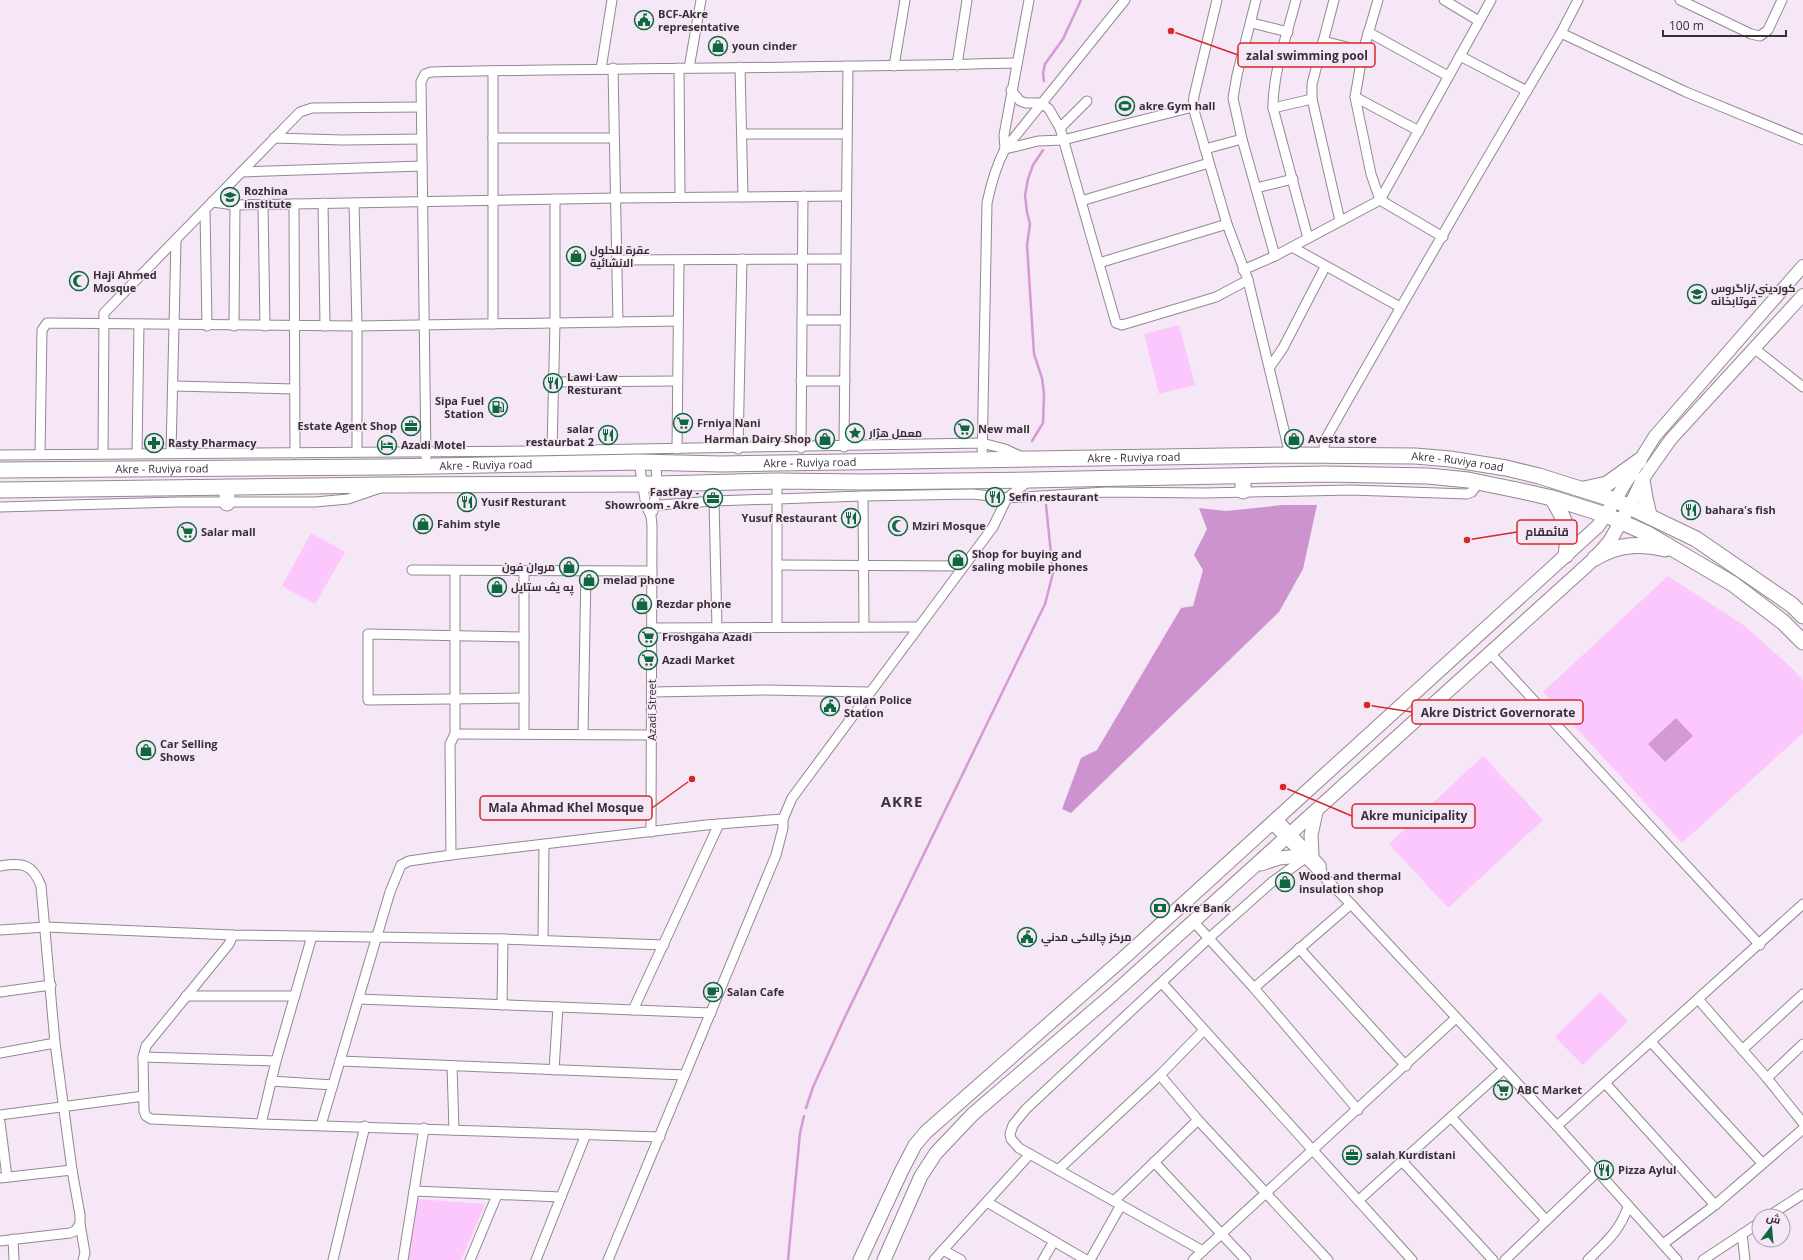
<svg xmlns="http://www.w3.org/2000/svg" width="1803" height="1260" viewBox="0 0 1803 1260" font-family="'Open Sans',Cairo,sans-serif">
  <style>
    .green { fill: #fbc7fd }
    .forest { fill: #cc93cf }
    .water { fill: #d39ad6 }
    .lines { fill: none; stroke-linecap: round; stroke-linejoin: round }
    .stream { stroke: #d39ad6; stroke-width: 2.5 }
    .minor-casing { stroke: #948694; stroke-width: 11 }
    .tertiary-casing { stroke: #948694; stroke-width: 14 }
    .secondary-casing { stroke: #948694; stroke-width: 15 }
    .trunk-casing { stroke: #948694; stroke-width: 17 }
    .minor { stroke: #fff; stroke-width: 9 }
    .tertiary { stroke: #fff; stroke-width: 12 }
    .secondary { stroke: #fff; stroke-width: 13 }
    .trunk { stroke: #fff; stroke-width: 15 }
    .labels { text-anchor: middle; stroke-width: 3; stroke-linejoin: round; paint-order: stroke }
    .poi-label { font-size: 11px; font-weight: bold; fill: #363036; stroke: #f6e7f6; text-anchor: start }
    .street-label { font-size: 11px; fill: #363036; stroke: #f6e7f6 }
    .district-label { font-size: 15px; font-weight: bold; letter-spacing: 1px; fill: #3d313d; stroke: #f6e7f6 }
    .leader { fill: none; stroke: #d62828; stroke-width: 1.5 }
    .callout-dot { fill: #d62828; stroke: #f6e7f6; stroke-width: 1.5 }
    .callout { fill: #f6e7f6; stroke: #d62828; stroke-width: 1.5 }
    .callout-label { font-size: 12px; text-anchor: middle; font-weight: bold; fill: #363036 }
  </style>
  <rect width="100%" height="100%" fill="#f6e7f6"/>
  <g class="green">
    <path d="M1179,325L1195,385L1159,394L1144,334Z"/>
    <path d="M311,533L345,552L315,604L282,586Z"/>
    <path d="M1668,576L1745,626L1794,670L1803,681V733L1682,843L1543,692Z"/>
    <path d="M1483,756L1543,820L1448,908L1389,844Z"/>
    <path d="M1600,992L1628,1021L1583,1065L1555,1037Z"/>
    <path d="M417,1199L485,1204L461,1260H407Z"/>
  </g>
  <path class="forest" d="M1283,505H1317L1303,569L1279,612L1071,813L1062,809L1081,758L1097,750L1181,608L1193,606L1203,570L1194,555L1207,529L1199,508L1226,511Z"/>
  <path class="water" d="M1676,718L1693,736L1665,762L1648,744Z"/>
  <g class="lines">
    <g class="stream">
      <path d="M1044,81L1043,73L1045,64L1063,39L1081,0"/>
      <path d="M1032,441L1043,423L1044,394L1042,378L1034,354L1027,245L1030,224L1027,212L1025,195L1028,179L1033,165L1043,150"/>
      <path d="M806,1108L813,1087L844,1019L1045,604L1053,573L1046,505"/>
      <path d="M788,1260L800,1133L804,1116"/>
    </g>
    <g class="minor-casing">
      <g id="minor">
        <path d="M1217,0L1194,96L1193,107L1227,224L1248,280L1290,455"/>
        <path d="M1256,0L1237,75L1233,98L1242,139L1275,256"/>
        <path d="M1296,0C1287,35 1273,71 1273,108L1308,238"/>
        <path d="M1334,0L1312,84V99L1340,221"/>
        <path d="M1378,0L1363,51L1355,97L1371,174L1380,200L1443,237"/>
        <path d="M1444,0L1479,21"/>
        <path d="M1680,0L1751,34L1760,36L1768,30L1782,0"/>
        <path d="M1252,23L1288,32"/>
        <path d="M1368,32L1448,76"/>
        <path d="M1561,33L1686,92L1803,140"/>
        <path d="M1323,41L1363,51"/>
        <path d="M1460,56L1527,91"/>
        <path d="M957,65L967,0"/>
        <path d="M894,66L905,0"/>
        <path d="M740,67L743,197"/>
        <path d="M613,68L618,322"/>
        <path d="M679,68L680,197"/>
        <path d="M689,68L701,0"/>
        <path d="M601,69L612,0"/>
        <path d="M493,71V324"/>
        <path d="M1011,90L1020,101L1026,103H1041L1049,109L1060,128L1116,323L1122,325L1216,297L1248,280"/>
        <path d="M1355,97L1419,131"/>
        <path d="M1273,108L1312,99"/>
        <path d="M1060,128L1087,101"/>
        <path d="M743,134H847"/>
        <path d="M274,138L343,140L422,139"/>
        <path d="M493,138H614"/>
        <path d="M1005,149L1038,141L1063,140L1193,107"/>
        <path d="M1005,149L1004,135L1029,0"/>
        <path d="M1205,149L1242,139"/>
        <path d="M241,172L422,166"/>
        <path d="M1256,188L1293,179"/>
        <path d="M1081,201L1209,163"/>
        <path d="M212,202L235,205L616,198L846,196"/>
        <path d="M323,203L325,326"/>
        <path d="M354,203L357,326V452"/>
        <path d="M294,204L295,453"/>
        <path d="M263,205L265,326"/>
        <path d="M205,210L207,326"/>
        <path d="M1292,247L1400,307"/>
        <path d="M617,260L846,259"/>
        <path d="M1099,263L1227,224"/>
        <path d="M1243,270L1275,256L1380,200L1491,0"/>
        <path d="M802,320H845"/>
        <path d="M234,326L235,205"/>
        <path d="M1755,349L1803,387"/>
        <path d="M1270,367L1283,348L1325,267"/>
        <path d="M801,381H845"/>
        <path d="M554,382L677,381"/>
        <path d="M173,386L295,389"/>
        <path d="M844,447L848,66"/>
        <path d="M801,448L803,196"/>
        <path d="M677,449L679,260"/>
        <path d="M738,449L742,259"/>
        <path d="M552,450L555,323V199"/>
        <path d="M137,453L139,324"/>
        <path d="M171,453L176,240"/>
        <path d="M40,454L42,330L47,323L357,326L678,321"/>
        <path d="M103,454L104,313L300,112L312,108L421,107"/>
        <path d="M0,455L527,451L982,443L1005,449L1022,457"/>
        <path d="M1323,456L1325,440C1402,304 1481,168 1561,33L1578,0"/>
        <path d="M426,457L421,82L425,74L431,72C626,68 822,68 1017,63"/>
        <path d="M982,460L987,203C991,184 996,166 1005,149L1125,0"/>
        <path d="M639,462L646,506L651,516L652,525L651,832"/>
        <path d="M863,496L864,627"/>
        <path d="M714,501L717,628"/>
        <path d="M646,506L714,501L863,496L973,494L1007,498L1106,492L1205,493L1351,490L1467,494L1472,492L1479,482"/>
        <path d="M0,507L177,502H315L348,499L380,488"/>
        <path d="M653,511L657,484L656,463"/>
        <path d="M777,565L963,566"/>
        <path d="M412,570L652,571"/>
        <path d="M777,627V481"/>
        <path d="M652,628L918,627"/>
        <path d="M1490,653L1760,945"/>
        <path d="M652,692L767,690L869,692"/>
        <path d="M524,698L368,700V634L524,637"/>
        <path d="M455,734L651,735"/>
        <path d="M524,734V571"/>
        <path d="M583,734L586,571"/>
        <path d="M1277,818L1321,865L1322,876"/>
        <path d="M1271,824L1351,904L1557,1126L1677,1260"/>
        <path d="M451,855L450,744L455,734V571"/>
        <path d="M0,866C22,862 33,864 41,886L55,1043L72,1170L80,1215V1224L75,1231L70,1233L0,1241"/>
        <path d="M1193,921L1254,988L1358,1110"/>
        <path d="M0,930L46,927L233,935L503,939L664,945"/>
        <path d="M233,935L229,944L146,1046L143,1057L144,1111L146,1116L151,1119L261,1124L660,1137"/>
        <path d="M543,940L544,845"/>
        <path d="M1299,948L1406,1066"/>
        <path d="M1162,983L1412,1260"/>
        <path d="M1254,988L1351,904"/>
        <path d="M0,992L51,985"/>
        <path d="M186,996H295"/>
        <path d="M359,999L711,1013"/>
        <path d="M1698,999L1767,1078L1803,1123"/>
        <path d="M502,1005L503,939"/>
        <path d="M633,1010L719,824"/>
        <path d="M1651,1042L1762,1163"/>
        <path d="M1742,1050L1803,994"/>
        <path d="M0,1053L55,1043"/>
        <path d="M143,1057L276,1061"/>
        <path d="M340,1061L685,1075"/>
        <path d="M452,1066L454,1130"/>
        <path d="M554,1070L558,1007"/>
        <path d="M1160,1075L1198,1120L1328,1260"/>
        <path d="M1767,1078L1803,1044"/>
        <path d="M271,1081L333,1085"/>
        <path d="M1605,1083L1715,1205"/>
        <path d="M0,1115L144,1096"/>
        <path d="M1451,1117L1546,1220"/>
        <path d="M0,1122L7,1177"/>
        <path d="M261,1124L276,1061L312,936"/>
        <path d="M321,1125L390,892L401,865L409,861L451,855L706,825L783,819"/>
        <path d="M1557,1126L1803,904"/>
        <path d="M1402,1161L1493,1260"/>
        <path d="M1154,1162L1246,1260"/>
        <path d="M1058,1170L1160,1075L1203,1031"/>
        <path d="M0,1178L72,1170"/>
        <path d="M414,1191L561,1197"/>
        <path d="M1359,1200L1503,1070"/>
        <path d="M1114,1201L1198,1120"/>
        <path d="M987,1202L1086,1260"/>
        <path d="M1769,1216L1803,1194"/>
        <path d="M80,1224L85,1253L83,1260"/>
        <path d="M1742,1234L1745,1260"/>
        <path d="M13,1239L14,1260"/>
        <path d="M1663,1244L1715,1205L1803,1129"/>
        <path d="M943,1250L961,1260"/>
        <path d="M1203,1251L1019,1148L1011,1139L1010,1134L1013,1125L1026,1109L1208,939L1272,882L1304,859"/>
        <path d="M333,1260L365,1126"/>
        <path d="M403,1260L424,1128"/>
        <path d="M470,1260L497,1195"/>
        <path d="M536,1260L586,1134"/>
        <path d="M608,1260L776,855L783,828V819L792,798L993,527L1007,498L1030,480"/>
        <path d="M934,1260L1030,1154"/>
        <path d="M1043,1260L1054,1241"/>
        <path d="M1090,1260L1121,1205"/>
        <path d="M1193,1260L1456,1018"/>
        <path d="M1505,1260L1597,1172"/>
        <path d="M1588,1260C1606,1242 1619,1232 1628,1207"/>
        <path d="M1703,1260L1759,1223"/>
      </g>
    </g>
    <g class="tertiary-casing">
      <g id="tertiary">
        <path d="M1615,500L1655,436L1803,266"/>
        <path d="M1629,507L1642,480L1671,439L1803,295"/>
      </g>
    </g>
    <g class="secondary-casing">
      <g id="secondary">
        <path d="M1312,855L1311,835L1316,812"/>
        <path d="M1261,864L1279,858L1301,856"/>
        <path d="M860,1260L902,1170L915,1145L926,1132L1127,955L1598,526L1615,500"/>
        <path d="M884,1260L921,1176L936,1153L973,1114L1113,994L1595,558L1610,541L1629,507"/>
      </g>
    </g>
    <g class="trunk-casing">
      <g id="trunk">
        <path id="s1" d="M0,470L385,467L639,462L721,464L1290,455L1415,456L1450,459L1506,468L1539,476L1615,500L1696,539L1792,605L1803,616"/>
        <path d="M1642,480L1645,498L1649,515"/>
        <path d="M227,487V503"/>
        <path d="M1584,489L1607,484L1639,461"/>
        <path d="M0,490L386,485L657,484L777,481L863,482L1030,480L1325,474L1428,476L1468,480L1526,492L1552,498L1606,515L1646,533L1733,584L1783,622L1803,642"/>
        <path d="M1243,491V476"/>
        <path d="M1552,498C1565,519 1570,530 1566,555"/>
        <path d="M1595,558C1618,544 1639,543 1665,549"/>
      </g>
    </g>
    <use href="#minor" class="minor"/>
    <use href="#tertiary" class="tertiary"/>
    <use href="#secondary" class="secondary"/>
    <use href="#trunk" class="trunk"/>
  </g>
  <defs>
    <g id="civic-ring" transform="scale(1)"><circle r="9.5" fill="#f6e7f6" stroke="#0b693d" stroke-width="1.5"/><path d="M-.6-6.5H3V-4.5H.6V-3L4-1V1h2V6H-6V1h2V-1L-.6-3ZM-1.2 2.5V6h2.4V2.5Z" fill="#0b693d"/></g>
    <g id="shop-ring" transform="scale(1)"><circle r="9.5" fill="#f6e7f6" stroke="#0b693d" stroke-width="1.5"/><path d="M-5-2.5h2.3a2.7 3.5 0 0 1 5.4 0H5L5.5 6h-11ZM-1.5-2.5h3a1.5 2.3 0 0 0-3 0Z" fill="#0b693d"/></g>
    <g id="stadium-ring" transform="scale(1)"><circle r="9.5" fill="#f6e7f6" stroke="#0b693d" stroke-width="1.5"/><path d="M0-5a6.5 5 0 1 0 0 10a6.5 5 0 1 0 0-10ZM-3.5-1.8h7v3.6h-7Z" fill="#0b693d"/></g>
    <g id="school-ring" transform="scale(1)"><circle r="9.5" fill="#f6e7f6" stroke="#0b693d" stroke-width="1.5"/><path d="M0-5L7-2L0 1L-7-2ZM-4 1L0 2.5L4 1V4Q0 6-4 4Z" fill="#0b693d"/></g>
    <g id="mosque-ring" transform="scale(1)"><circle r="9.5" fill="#f6e7f6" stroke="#0b693d" stroke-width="1.5"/><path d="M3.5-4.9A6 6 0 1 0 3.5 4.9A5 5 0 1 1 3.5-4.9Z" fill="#0b693d"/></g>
    <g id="restaurant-ring" transform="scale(1)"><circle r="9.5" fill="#f6e7f6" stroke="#0b693d" stroke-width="1.5"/><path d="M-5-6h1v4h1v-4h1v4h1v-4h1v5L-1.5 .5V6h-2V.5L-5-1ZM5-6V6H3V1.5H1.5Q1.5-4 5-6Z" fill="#0b693d"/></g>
    <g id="fuel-ring" transform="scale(1)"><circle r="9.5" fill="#f6e7f6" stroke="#0b693d" stroke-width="1.5"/><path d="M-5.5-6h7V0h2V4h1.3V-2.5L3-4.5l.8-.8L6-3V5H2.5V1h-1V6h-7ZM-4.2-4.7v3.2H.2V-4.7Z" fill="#0b693d"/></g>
    <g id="supermarket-ring" transform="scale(1)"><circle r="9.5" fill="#f6e7f6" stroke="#0b693d" stroke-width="1.5"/><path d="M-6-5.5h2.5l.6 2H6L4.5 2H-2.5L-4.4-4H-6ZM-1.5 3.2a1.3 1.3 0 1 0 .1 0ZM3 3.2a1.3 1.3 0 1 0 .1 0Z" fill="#0b693d"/></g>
    <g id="office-ring" transform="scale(1)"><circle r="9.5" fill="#f6e7f6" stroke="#0b693d" stroke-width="1.5"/><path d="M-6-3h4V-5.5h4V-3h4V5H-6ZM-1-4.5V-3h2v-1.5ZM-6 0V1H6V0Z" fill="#0b693d"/></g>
    <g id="sight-ring" transform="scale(1)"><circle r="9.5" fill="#f6e7f6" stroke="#0b693d" stroke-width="1.5"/><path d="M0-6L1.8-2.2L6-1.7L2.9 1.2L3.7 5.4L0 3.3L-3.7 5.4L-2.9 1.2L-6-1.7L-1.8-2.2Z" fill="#0b693d"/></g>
    <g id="pharmacy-ring" transform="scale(1)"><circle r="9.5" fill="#f6e7f6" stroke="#0b693d" stroke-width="1.5"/><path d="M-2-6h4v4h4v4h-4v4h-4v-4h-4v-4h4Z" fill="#0b693d"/></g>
    <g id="hotel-ring" transform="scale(1)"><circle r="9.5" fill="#f6e7f6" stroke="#0b693d" stroke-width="1.5"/><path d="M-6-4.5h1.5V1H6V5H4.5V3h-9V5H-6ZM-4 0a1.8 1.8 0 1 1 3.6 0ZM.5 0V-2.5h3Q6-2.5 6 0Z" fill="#0b693d"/></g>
    <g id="bank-ring" transform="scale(1)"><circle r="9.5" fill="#f6e7f6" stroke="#0b693d" stroke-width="1.5"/><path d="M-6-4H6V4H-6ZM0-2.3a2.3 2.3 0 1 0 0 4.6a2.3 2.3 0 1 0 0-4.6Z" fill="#0b693d"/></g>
    <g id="cafe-ring" transform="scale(1)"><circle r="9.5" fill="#f6e7f6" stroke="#0b693d" stroke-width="1.5"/><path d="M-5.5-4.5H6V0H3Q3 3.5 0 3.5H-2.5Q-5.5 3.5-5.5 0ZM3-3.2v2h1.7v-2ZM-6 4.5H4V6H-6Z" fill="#0b693d"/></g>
  </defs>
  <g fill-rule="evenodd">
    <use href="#civic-ring" x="644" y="20"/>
    <use href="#shop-ring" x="718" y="46"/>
    <use href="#stadium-ring" x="1125" y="106"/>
    <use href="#school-ring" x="230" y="197"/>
    <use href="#shop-ring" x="576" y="256"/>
    <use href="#mosque-ring" x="79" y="281"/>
    <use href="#school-ring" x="1697" y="294"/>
    <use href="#restaurant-ring" x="553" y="383"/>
    <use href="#fuel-ring" x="498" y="407"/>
    <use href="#supermarket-ring" x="683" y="423"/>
    <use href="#office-ring" x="411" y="426"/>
    <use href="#supermarket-ring" x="964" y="429"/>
    <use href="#sight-ring" x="855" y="433"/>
    <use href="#restaurant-ring" x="608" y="435"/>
    <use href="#shop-ring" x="825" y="439"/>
    <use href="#shop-ring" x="1294" y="439"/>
    <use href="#pharmacy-ring" x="154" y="443"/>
    <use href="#hotel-ring" x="387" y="445"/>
    <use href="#restaurant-ring" x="995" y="497"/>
    <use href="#office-ring" x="713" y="498"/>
    <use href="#restaurant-ring" x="467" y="502"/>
    <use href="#restaurant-ring" x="1691" y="510"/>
    <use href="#restaurant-ring" x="851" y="518"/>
    <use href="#shop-ring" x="423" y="524"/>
    <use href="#mosque-ring" x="898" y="526"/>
    <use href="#supermarket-ring" x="187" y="532"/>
    <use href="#shop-ring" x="958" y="560"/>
    <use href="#shop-ring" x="569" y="567"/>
    <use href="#shop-ring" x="589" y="580"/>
    <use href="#shop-ring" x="497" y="587"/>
    <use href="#shop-ring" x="642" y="604"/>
    <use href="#supermarket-ring" x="648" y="637"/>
    <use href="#supermarket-ring" x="648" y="660"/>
    <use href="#civic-ring" x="830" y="706"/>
    <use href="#shop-ring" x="146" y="750"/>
    <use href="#shop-ring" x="1285" y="882"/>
    <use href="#bank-ring" x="1160" y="908"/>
    <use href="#civic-ring" x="1027" y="937"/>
    <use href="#cafe-ring" x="713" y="992"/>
    <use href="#supermarket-ring" x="1503" y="1090"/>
    <use href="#office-ring" x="1352" y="1155"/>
    <use href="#restaurant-ring" x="1604" y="1170"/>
  </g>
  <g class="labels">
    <g class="poi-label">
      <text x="658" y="18">BCF-Akre<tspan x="658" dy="13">representative</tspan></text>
      <text x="732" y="50">youn cinder</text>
      <text x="1139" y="110">akre Gym hall</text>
      <text x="244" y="195">Rozhina<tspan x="244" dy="13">institute</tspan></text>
      <text x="590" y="254">عقرة للحلول<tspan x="590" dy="13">الانشائیة</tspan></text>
      <text x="93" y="279">Haji Ahmed<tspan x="93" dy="13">Mosque</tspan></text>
      <text x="1711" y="292">كورديني/زاگروس<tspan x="1711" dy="13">قوتابخانه‌</tspan></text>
      <text x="567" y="381">Lawi Law<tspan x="567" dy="13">Resturant</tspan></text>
      <text x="484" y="405" text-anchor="end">Sipa Fuel<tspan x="484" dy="13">Station</tspan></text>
      <text x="697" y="427">Frniya Nani</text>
      <text x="397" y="430" text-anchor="end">Estate Agent Shop</text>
      <text x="594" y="433" text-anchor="end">salar<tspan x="594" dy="13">restaurbat 2</tspan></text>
      <text x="978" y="433">New mall</text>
      <text x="869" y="437">معمل هژار</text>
      <text x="811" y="443" text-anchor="end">Harman Dairy Shop</text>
      <text x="1308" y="443">Avesta store</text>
      <text x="168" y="447">Rasty Pharmacy</text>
      <text x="401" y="449">Azadi Motel</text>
      <text x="699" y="496" text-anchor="end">FastPay -<tspan x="699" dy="13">Showroom - Akre</tspan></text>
      <text x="1009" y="501">Sefin restaurant</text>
      <text x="481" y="506">Yusif Resturant</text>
      <text x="1705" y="514">bahara's fish</text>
      <text x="837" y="522" text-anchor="end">Yusuf Restaurant</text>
      <text x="437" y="528">Fahim style</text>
      <text x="912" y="530">Mziri Mosque</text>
      <text x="201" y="536">Salar mall</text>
      <text x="972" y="558">Shop for buying and<tspan x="972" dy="13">saling mobile phones</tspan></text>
      <text x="555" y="571" text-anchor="end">مروان فون</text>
      <text x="603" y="584">melad phone</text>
      <text x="511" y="591">په يڤ ستايل</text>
      <text x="656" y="608">Rezdar phone</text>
      <text x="662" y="641">Froshgaha Azadi</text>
      <text x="662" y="664">Azadi Market</text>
      <text x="844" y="704">Gulan Police<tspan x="844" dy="13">Station</tspan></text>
      <text x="160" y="748">Car Selling<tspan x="160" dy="13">Shows</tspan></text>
      <text x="1299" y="880">Wood and thermal<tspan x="1299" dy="13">insulation shop</tspan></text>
      <text x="1174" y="912">Akre Bank</text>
      <text x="1041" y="941">مركز چالاکى مدني</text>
      <text x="727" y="996">Salan Cafe</text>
      <text x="1517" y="1094">ABC Market</text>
      <text x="1366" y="1159">salah Kurdistani</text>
      <text x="1618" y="1174">Pizza Aylul</text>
    </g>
    <g class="street-label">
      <text dy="4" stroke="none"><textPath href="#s1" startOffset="1134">Akre - Ruviya road</textPath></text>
      <text dy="4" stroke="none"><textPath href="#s1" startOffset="810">Akre - Ruviya road</textPath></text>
      <text dy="4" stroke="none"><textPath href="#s1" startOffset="1458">Akre - Ruviya road</textPath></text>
      <text dy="4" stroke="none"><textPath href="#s1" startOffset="486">Akre - Ruviya road</textPath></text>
      <text dy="4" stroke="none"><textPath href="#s1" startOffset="162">Akre - Ruviya road</textPath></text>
      <text transform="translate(652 710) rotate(-90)" y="4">Azadi Street</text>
    </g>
    <g class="district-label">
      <text x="902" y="807">AKRE</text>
    </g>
  </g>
  <path class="leader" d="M1171 31L1238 55M1467 540L1517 532M1367 705L1412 712M692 779L652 808M1283 787L1352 816"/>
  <g class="callout-dot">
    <circle cx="1171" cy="31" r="4"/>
    <circle cx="1467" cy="540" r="4"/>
    <circle cx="1367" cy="705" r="4"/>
    <circle cx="692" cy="779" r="4"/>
    <circle cx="1283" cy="787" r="4"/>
  </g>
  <g class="callout">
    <rect x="1238" y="43" width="137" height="24" rx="4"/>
    <rect x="1517" y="520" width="60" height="24" rx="4"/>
    <rect x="1412" y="700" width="171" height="24" rx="4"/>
    <rect x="480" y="796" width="172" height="24" rx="4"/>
    <rect x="1352" y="804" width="123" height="24" rx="4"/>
  </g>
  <g class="callout-label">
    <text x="1307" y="60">zalal swimming pool</text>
    <text x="1547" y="536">قائمقام</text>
    <text x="1498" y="717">Akre District Governorate</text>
    <text x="566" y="812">Mala Ahmad Khel Mosque</text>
    <text x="1414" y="820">Akre municipality</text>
  </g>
  <g transform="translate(1771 1228) rotate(16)"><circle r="19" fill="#f6e7f6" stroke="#a99ea9"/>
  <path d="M0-3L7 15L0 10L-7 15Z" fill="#0b693d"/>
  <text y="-6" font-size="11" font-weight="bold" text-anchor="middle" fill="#363036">ش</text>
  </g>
  <path d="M1663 30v6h123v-6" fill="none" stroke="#363036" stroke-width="2"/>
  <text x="1669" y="30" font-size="12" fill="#363036" stroke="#f6e7f6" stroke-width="3" paint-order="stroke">100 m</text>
</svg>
